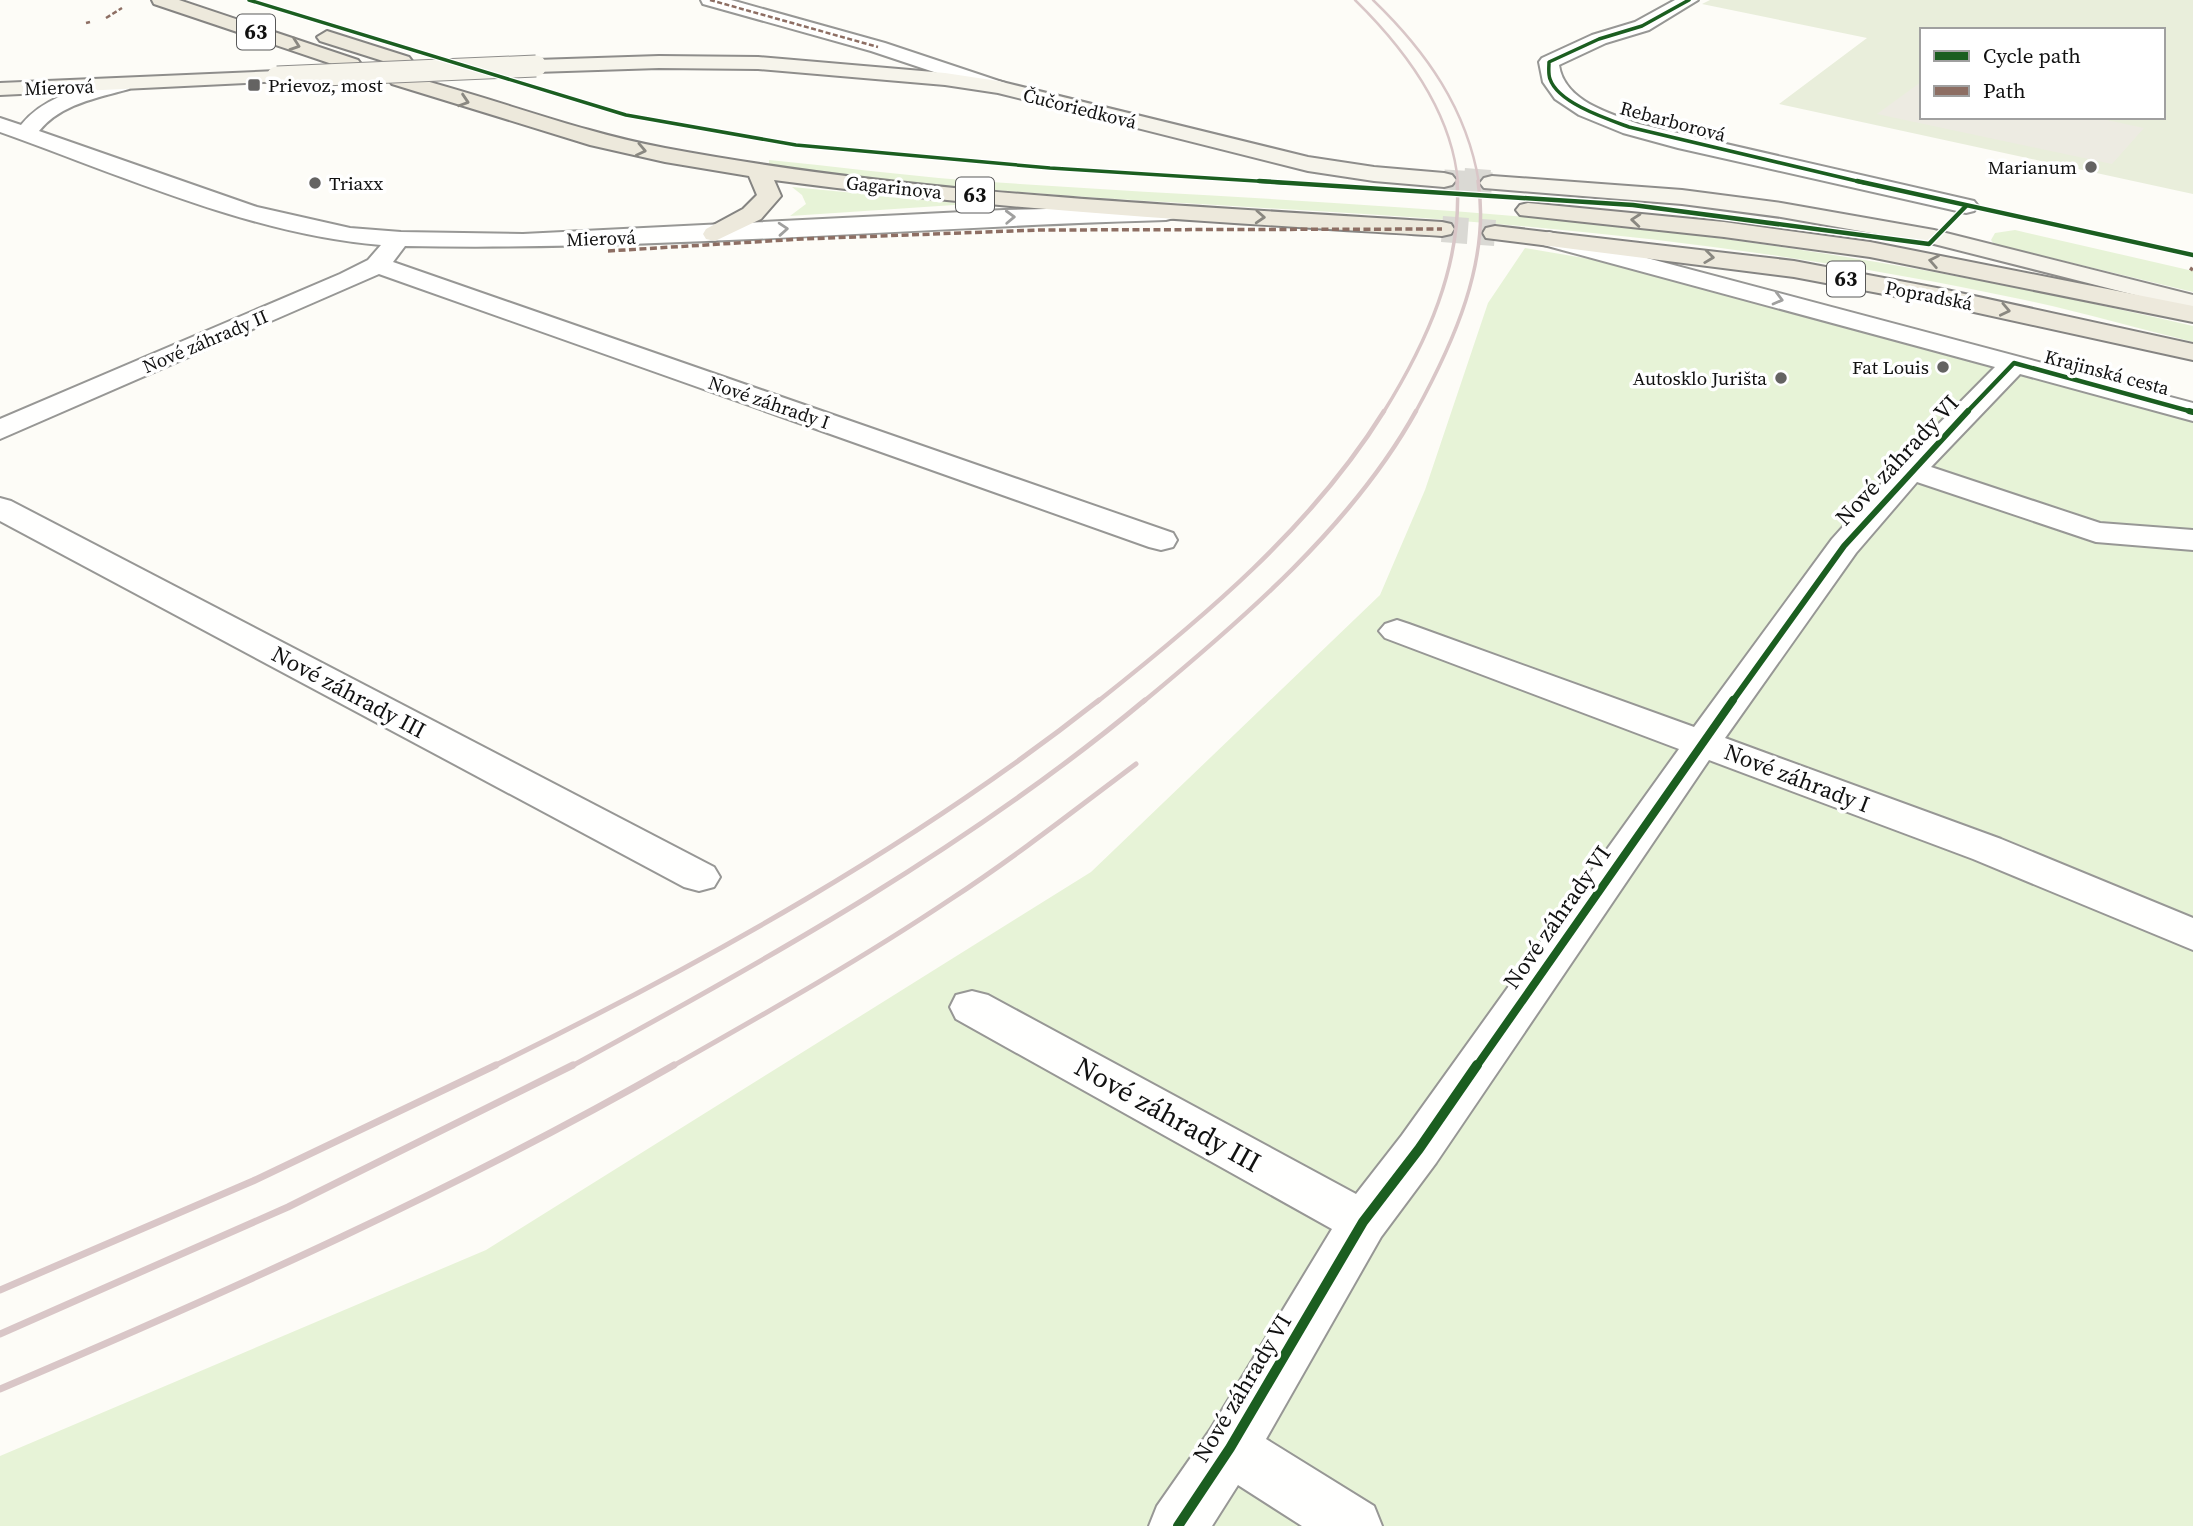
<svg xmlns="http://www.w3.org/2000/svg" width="2193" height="1526" viewBox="0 0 2193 1526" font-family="'Source Serif 4',serif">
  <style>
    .green { fill: #e7f3d7 }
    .cemetery { fill: #e9eedb; fill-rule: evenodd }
    .plaza { fill: #edebe2 }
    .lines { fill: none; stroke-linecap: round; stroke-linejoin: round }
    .secondary-tunnel-far1 { stroke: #dad9d4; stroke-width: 21; stroke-dasharray: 21 10; stroke-linecap: butt }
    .secondary-tunnel { stroke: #dad9d4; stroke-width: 26; stroke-dasharray: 26 13; stroke-linecap: butt }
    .primary-tunnel { stroke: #dad9d4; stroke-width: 26; stroke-dasharray: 26 13; stroke-linecap: butt }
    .street-casing { stroke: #979795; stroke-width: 4 }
    .secondary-casing { stroke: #8e8d8b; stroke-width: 4 }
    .primary-casing { stroke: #858482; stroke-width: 4 }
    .street { fill: #fffffe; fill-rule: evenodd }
    .secondary { fill: #f6f4eb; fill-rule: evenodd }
    .primary { fill: #ede9dc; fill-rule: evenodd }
    .rail-far4 { stroke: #d9c6c7; stroke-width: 2.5 }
    .rail-far3 { stroke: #d9c6c7; stroke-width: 3.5 }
    .rail-far2 { stroke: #d9c6c7; stroke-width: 4.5 }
    .rail-far1 { stroke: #d9c6c7; stroke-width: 5 }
    .rail { stroke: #d9c6c7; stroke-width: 7 }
    .secondary-bridge-casing { stroke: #8e8d8b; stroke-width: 23; stroke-linecap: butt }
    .secondary-bridge { stroke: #f6f4eb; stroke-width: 21 }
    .quiet-far1 { stroke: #8d6e63; stroke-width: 2.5; stroke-dasharray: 5 2.5; stroke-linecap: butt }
    .quiet { stroke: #8d6e63; stroke-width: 3.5; stroke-dasharray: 7 3.5; stroke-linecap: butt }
    .cycleway-far4-casing { stroke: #fff; stroke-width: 6 }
    .cycleway-far3-casing { stroke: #fff; stroke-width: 7 }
    .cycleway-far2-casing { stroke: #fff; stroke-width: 10 }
    .cycleway-far1-casing { stroke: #fff; stroke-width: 12 }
    .cycleway-casing { stroke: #fff; stroke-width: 14 }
    .cycleway-far4 { stroke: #1b5e20; stroke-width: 3.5 }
    .cycleway-far3 { stroke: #1b5e20; stroke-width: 4.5 }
    .cycleway-far2 { stroke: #1b5e20; stroke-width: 6 }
    .cycleway-far1 { stroke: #1b5e20; stroke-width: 8 }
    .cycleway { stroke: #1b5e20; stroke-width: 10 }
    .oneway { stroke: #8a8881 }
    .oneway2 { stroke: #a0a09f }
    .poi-dot { fill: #646362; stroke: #fff; stroke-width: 2.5 }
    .labels { text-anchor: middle; stroke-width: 7; stroke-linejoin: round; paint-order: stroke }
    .far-poi-label { font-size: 19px; fill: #111; stroke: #fff; text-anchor: end }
    .far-street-label { font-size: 19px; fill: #111; stroke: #fff }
    .shield { fill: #fff; stroke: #585858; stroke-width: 2 }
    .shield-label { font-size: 21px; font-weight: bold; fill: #111 }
    .street-label { font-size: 23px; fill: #111; stroke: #fff }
    .near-street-label { font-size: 28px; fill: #111; stroke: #fff }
  </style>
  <rect width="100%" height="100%" fill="#fdfcf7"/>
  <g class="green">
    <path d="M769,160C834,166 898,175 963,180C1171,195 1381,202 1589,223C1791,243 1995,280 2193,326V342C2137,328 2081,312 2025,300C1844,261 1658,237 1474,222C1239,203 1002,200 769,164Z"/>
    <path d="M792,187L969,204L790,216L806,204L802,195Z"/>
    <path d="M2015,230L2193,271V292L1994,244L1991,240L1995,233Z"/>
    <path d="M1525,248L1637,267L2193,420V1526H0V1456L486,1250L1091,872L1380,595L1425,490L1488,303Z"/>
  </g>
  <path class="cemetery" d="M1710,0H2193V194L1779,104L1867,38L1702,4ZM1922,30H2163V117H1922Z"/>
  <path class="plaza" d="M1921,82L1922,117H2093L2144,128L2112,164L1877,114Z"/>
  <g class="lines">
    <path class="secondary-tunnel-far1" d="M1444,180L1492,183"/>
    <path class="secondary-tunnel" d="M1464,181L1492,183"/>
    <path class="primary-tunnel" d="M1442,229L1495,233"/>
    <g class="street-casing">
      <g id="street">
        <path d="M701,0H731L885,43L1005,83L1008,87L1005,91H991L871,51L703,4Z"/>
        <path d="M1675,0H1698L1649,30L1606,43L1559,65C1564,101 1609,113 1639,124L1974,201L1978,206L1974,211L1966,213L1678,148L1623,133L1579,115L1555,99L1543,82L1539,62L1542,58L1592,35L1635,22Z"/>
        <path d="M122,79L129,81L132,85L129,89C97,98 61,104 39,131L257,207L350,228L401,232L523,234L1004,210L1166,206L1174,208L1178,213L1174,218L1166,220C913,227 659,251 405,246L393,262L1173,533L1177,540L1173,547L1161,550L1149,547L379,274L0,439V419L340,274L368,260L381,245C253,235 121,175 0,132V118L21,125C46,94 85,88 122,79Z"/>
        <path d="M1549,232L2193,403V421L2020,374L1931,467L2100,523L2193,530V550L2096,542L1917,482L1856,553L1725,738L2001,839L2193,918V950L1973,859L1709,760L1436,1163L1381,1237L1266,1439L1374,1506L1382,1526H1302L1238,1485L1212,1526H1149L1157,1506L1210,1430L1332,1229L956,1019L950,1007L956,995L972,991L988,995L1356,1194L1402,1135L1679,749L1385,638L1379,631L1385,624L1397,620L1409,624L1694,727L1832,539L1900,463L1995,367L1540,244L1537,239L1540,234Z"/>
        <path d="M0,498L11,501L714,867L720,877L714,887L699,891L684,887L0,521Z"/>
      </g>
    </g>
    <g class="secondary-casing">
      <g id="secondary">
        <path d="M659,56L758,57L945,73L998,81L1308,157L1374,167L1444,173L1452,175L1456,180L1452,185L1444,187L1374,181L1308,171L998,93L945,85L758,69L659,68L536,72L529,70L526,66L529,62L536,60Z"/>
        <path d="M277,71L284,73L287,77L284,81L0,95V83Z"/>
        <path d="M1492,176L1682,190L1781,203L1934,230L2193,295V312L2143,297L1934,244L1781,217L1682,204L1484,188L1480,183L1484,178Z"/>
      </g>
    </g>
    <g class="primary-casing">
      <g id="primary">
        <path d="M152,0H179L358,60L361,64L358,68H344L154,4Z"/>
        <path d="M327,31L409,57L412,61L409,65L402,67L320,41L317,37Z"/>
        <path d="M399,74C489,96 574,131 665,148C921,196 1183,205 1442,222L1451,224L1454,229L1451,234L1442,236C1219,222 996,210 774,180L781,196L761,219L715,241L706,239L703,234L706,229L743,209L757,195L749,176L665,162L590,145L392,84L389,80L392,76Z"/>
        <path d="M1528,203L1724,222L1870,242L2193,306V322L1870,257L1724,237L1520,215L1516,210L1520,205Z"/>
        <path d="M1495,226L1794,261L1942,289L2193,344V360L1942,305L1794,277L1486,238L1483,233L1486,228Z"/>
      </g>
    </g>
    <use href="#street" class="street"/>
    <use href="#secondary" class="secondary"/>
    <use href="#primary" class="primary"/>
    <g class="rail-far4">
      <path d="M1355,0C1405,49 1452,111 1458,183"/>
      <path d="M1373,0C1426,51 1467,109 1479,183"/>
    </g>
    <g class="rail-far3">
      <path d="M1383,413C1426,344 1463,264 1457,181"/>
      <path d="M1415,413C1453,344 1491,261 1478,181"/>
    </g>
    <g class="rail-far2">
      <path d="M1097,702C1203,618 1312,527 1384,411"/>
      <path d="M1143,702C1242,620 1353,525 1416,411"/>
    </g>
    <g class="rail-far1">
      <path d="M492,1067C704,963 914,846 1099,700"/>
      <path d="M570,1067C769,959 970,846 1145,700"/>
      <path d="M671,1067C766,1013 860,960 951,899C1015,857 1075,810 1136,764"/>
    </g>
    <g class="rail">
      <path d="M0,1290L253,1181L496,1065"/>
      <path d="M0,1334L288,1207L573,1065"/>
      <path d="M0,1389C230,1291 457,1189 674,1065"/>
    </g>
    <g class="secondary-bridge-casing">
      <path id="secondary-bridge" d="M277,77L536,66"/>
    </g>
    <use href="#secondary-bridge" class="secondary-bridge"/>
    <g class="quiet-far1">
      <path d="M710,0L878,47"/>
      <path d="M106,18L122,8"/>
      <path d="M86,23L90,22"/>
    </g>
    <g class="quiet">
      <path d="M608,251L802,239L1038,230L1442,229"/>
      <path d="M2190,268L2193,270"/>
    </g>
    <g class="cycleway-far4-casing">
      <g id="cycleway-far4">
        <path d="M249,0L626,115L796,145L1050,168L1287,183"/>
        <path d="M1689,0L1642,26L1599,39L1549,62C1549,67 1548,74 1550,79C1558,103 1607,119 1629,127L1865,183"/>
      </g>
    </g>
    <g class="cycleway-far3-casing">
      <g id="cycleway-far3">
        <path d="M1259,181L1633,205L1929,244L1966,206"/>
        <path d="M1857,181L2193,255"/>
        <path d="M1966,413L2014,363L2193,412"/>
      </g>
    </g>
    <g class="cycleway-far2-casing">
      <g id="cycleway-far2">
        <path d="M2189,411L2193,412"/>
        <path d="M1732,702L1844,546L1968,411"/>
      </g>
    </g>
    <g class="cycleway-far1-casing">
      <path id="cycleway-far1" d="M1476,1067L1733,700"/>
    </g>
    <g class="cycleway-casing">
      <path id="cycleway" d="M1178,1526L1230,1448L1363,1222L1419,1149L1477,1065"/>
    </g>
    <use href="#cycleway-far4" class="cycleway-far4"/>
    <use href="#cycleway-far3" class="cycleway-far3"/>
    <use href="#cycleway-far2" class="cycleway-far2"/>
    <use href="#cycleway-far1" class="cycleway-far1"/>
    <use href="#cycleway" class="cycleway"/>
  </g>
  <defs><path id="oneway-chevron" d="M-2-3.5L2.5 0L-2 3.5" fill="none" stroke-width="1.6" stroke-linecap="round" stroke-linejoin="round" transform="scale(1.75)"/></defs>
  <g class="oneway">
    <use href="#oneway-chevron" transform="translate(295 45) rotate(19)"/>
    <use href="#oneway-chevron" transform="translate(464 101) rotate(18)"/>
    <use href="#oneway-chevron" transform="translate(641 150) rotate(12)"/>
    <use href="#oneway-chevron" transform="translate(1260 217) rotate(3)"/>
    <use href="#oneway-chevron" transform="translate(1636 220) rotate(-175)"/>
    <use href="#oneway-chevron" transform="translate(1709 257) rotate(7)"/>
    <use href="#oneway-chevron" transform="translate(1934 261) rotate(-169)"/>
    <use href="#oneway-chevron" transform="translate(2005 310) rotate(12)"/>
  </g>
  <g class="oneway2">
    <use href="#oneway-chevron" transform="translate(1010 217) rotate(-2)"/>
    <use href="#oneway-chevron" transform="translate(783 229) rotate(-4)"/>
    <use href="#oneway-chevron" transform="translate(1778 299) rotate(15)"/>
  </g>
  <g class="poi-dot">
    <rect x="247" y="78" width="14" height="14" rx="3.5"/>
    <circle cx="2091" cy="167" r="7"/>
    <circle cx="315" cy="183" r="7"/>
    <circle cx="1943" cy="367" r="7"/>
    <circle cx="1781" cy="378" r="7"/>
  </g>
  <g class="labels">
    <g class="far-poi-label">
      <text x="268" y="92" text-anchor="start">Prievoz, most</text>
      <text x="2077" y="174">Marianum</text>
      <text x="329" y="190" text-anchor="start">Triaxx</text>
      <text x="1929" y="374">Fat Louis</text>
      <text x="1767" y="385">Autosklo Jurišta</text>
    </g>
    <g class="far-street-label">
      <text transform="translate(59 87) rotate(-2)" y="7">Mierová</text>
      <text transform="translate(1080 108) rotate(14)" y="7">Čučoriedková</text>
      <text transform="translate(1673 121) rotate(15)" y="7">Rebarborová</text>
      <text transform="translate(894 187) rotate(6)" y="7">Gagarinova</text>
      <text transform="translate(601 238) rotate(-2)" y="7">Mierová</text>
      <text transform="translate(1929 295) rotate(11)" y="7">Popradská</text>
      <text transform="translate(205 341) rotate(-23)" y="7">Nové záhrady II</text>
      <text transform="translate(2107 372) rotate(15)" y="7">Krajinská cesta</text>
      <text transform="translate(769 402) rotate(19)" y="7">Nové záhrady I</text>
    </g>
    <g class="shield">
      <rect x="237" y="14.5" width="38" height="35" rx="5"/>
      <rect x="956" y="177.5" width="38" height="35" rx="5"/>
      <rect x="1827" y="261.5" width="38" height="35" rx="5"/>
    </g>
    <g class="shield-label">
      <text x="256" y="39">63</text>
      <text x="975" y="202">63</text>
      <text x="1846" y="286">63</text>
    </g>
    <g class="street-label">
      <text transform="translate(1897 460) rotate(-47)" y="8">Nové záhrady VI</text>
      <text transform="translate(349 692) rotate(28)" y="8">Nové záhrady III</text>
      <text transform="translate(1797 778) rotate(21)" y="8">Nové záhrady I</text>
      <text transform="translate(1557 917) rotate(-55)" y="8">Nové záhrady VI</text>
      <text transform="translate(1242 1388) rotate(-59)" y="8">Nové záhrady VI</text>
    </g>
    <g class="near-street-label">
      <text transform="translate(1168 1114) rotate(29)" y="10">Nové záhrady III</text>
    </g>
  </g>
  <rect x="1920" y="28" width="245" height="91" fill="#ffffff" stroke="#a0a0a0" stroke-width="2"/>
  <rect x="1934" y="51" width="35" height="10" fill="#1b5e20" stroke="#a0a0a0" stroke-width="2"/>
  <text x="1983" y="63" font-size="21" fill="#111111">Cycle path</text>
  <rect x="1934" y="86" width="35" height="10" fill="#8d6e63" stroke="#a0a0a0" stroke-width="2"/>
  <text x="1983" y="98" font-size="21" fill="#111111">Path</text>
</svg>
